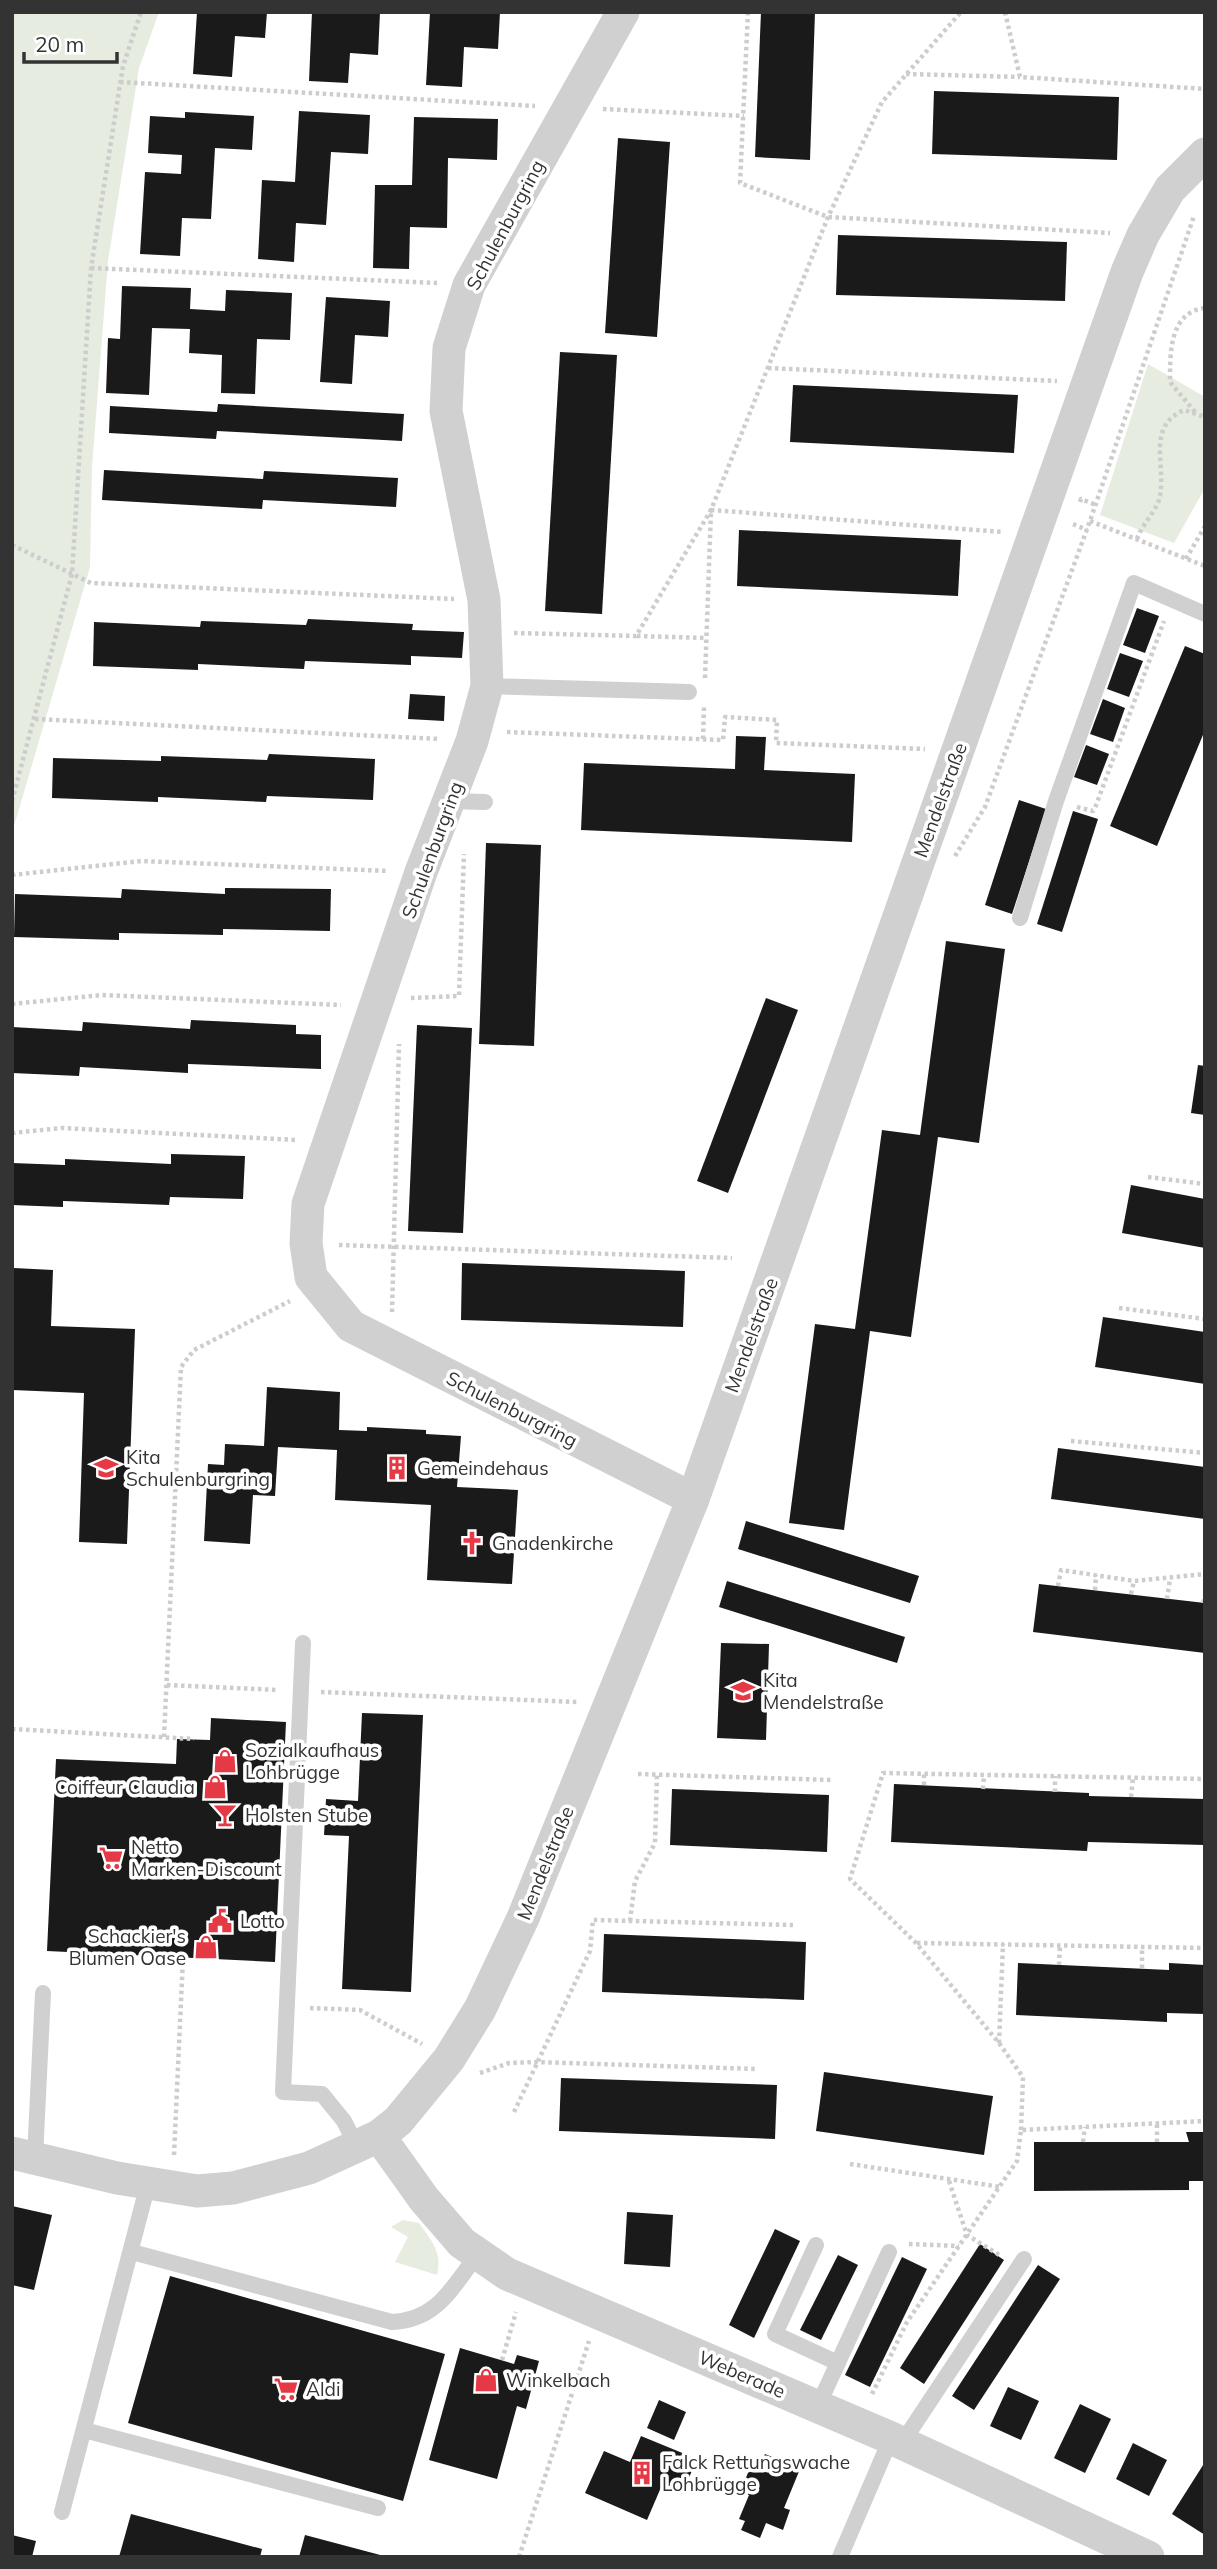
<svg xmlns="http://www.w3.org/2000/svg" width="1217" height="2569" viewBox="0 0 1217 2569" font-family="Mulish,sans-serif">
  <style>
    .green { fill: #e6ecdf }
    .building { fill: #1a1a1a }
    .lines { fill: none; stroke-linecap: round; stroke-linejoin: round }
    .path { stroke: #cdcdcd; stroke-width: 4.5; stroke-dasharray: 3.5 3.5; stroke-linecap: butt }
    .service { stroke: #d0d0d0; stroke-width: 16 }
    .minor { stroke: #d0d0d0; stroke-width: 33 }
    .labels { text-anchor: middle; stroke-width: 7; stroke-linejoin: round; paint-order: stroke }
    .street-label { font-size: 19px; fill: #333; stroke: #fff }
    .poi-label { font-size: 19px; fill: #333; stroke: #fff; text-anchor: start }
  </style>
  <rect width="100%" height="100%" fill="#fff"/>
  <g class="green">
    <path d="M12,12H159L139,68L108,261L92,467L90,567L12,833Z"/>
    <path d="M1148,364L1205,397V488L1174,543L1100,515Z"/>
    <path d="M403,2220L419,2223C431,2240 443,2253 437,2275L395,2262L408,2237L391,2227Z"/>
  </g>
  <g class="building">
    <path d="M197,12H267L265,38L235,36L232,77L193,74Z"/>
    <path d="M312,12H380L378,55L350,53L348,83L309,81Z"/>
    <path d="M430,12H500L498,49L464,47L462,87L426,85Z"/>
    <path d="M761,12H815L810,160L755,157Z"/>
    <path d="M934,91L1119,97L1117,160L932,154Z"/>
    <path d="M299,111L370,115L368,154L331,152L326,225L296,223L294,262L258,259L262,180L295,182Z"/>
    <path d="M185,112L254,116L252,150L215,148L211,219L182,218L180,256L140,254L145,172L181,174L182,155L148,153L150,116L185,118Z"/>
    <path d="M414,117L498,119L497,160L448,158L447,228L410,227L409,269L373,268L375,185H412Z"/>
    <path d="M618,138L670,142L657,337L605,333Z"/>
    <path d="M838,235L1067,242L1065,301L836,295Z"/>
    <path d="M122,286L191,288L190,309L225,311L226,290L292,293L290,340L257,339L255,394L221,393L222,355L189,353L190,329L152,328L149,395L106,393L108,338L120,339Z"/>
    <path d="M326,297L390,301L388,337L355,335L352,384L320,382Z"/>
    <path d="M560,352L617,355L602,614L545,611Z"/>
    <path d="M793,385L1018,395L1014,453L790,442Z"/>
    <path d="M218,404L404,414L402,441L217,431L216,439L109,433L110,406L217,412Z"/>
    <path d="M104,470L263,479L264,471L398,478L396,507L263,500L262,509L102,500Z"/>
    <path d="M739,530L961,540L958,596L737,586Z"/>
    <path d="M1137,608L1159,616L1145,653L1123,645Z"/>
    <path d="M308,619L413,624L412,630L464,632L462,658L411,656V665L305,661L304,669L198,664V670L93,666L94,622L200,627L201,621L306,625Z"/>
    <path d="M1185,646L1205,654V730L1157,846L1110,826Z"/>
    <path d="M1120,653L1143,661L1129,697L1107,689Z"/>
    <path d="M410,694L445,696L444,721L408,719Z"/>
    <path d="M1103,699L1125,708L1113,742L1090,734Z"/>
    <path d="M736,736L766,737L764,770L855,774L852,842L581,830L584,763L735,769Z"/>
    <path d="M1086,745L1109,754L1097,785L1074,777Z"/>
    <path d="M269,754L375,759L373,800L267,796L266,802L158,797V802L52,798L53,758L161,761V756L267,760Z"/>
    <path d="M1019,800L1046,809L1012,914L985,905Z"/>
    <path d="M1073,811L1098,819L1062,932L1037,924Z"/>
    <path d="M486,843L541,845L534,1046L479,1044Z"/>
    <path d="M225,888L331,889L330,931L223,929V935L119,933V940L14,937L15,894L121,898L122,889L225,894Z"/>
    <path d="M946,941L1005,949L979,1143L938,1137L911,1337L870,1331L844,1530L789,1523L815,1324L855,1329L882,1130L920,1135Z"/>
    <path d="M766,998L798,1010L728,1193L697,1181Z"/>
    <path d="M191,1020L296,1025V1034L321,1035V1069L188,1064V1073L80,1067L79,1076L12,1073V1027L82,1031L83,1022L190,1029Z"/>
    <path d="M417,1025L472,1028L463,1233L408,1231Z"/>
    <path d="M1198,1065L1205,1066V1115L1191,1113Z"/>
    <path d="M171,1154L245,1156L243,1199L170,1197L169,1205L63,1201V1207L12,1205V1163L65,1165V1159L171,1164Z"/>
    <path d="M1131,1185L1205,1199V1248L1122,1233Z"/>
    <path d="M462,1263L685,1271L683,1327L461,1320Z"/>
    <path d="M14,1268L53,1270L51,1326L135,1329L127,1544L79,1542L84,1393L12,1390Z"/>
    <path d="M1103,1317L1205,1332V1384L1095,1367Z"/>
    <path d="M267,1387L340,1392L339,1430L367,1431V1427L426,1430V1434L461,1436L457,1487L518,1490L512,1584L427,1580L431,1505L335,1500L337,1450L278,1447L275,1496L253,1495L250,1544L204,1541L208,1464L224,1465L225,1444L264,1446Z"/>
    <path d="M1058,1448L1205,1467V1519L1051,1499Z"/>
    <path d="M746,1521L919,1576L910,1603L738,1549Z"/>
    <path d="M727,1581L905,1637L897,1663L719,1607Z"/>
    <path d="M1039,1584L1205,1603V1653L1033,1632Z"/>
    <path d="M721,1643L769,1644L766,1740L717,1738Z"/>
    <path d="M362,1713L423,1715L411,1992L342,1989L349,1836L324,1835L326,1799L358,1801Z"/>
    <path d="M211,1718L286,1722L275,1962L47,1951L56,1759L176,1764L177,1739L210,1740Z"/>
    <path d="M894,1784L1089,1793V1796L1205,1799V1845L1088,1842L1087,1851L891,1842Z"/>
    <path d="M672,1789L829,1795L827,1852L670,1845Z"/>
    <path d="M604,1934L806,1942L804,2000L602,1992Z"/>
    <path d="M1018,1963L1169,1970V1963L1205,1965V2014L1167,2013V2022L1016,2015Z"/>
    <path d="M824,2072L993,2096L984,2155L816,2131Z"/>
    <path d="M561,2078L777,2085L775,2139L559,2131Z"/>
    <path d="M1186,2132H1205V2181H1189V2190L1034,2191V2142H1189Z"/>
    <path d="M12,2206L52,2215L34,2290L12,2285Z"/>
    <path d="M627,2212L673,2215L670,2267L624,2264Z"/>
    <path d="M775,2229L800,2241L754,2338L729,2325Z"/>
    <path d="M980,2244L1004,2260L924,2384L900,2368Z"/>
    <path d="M838,2255L858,2265L821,2340L800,2330Z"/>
    <path d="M902,2257L927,2269L870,2387L845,2375Z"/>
    <path d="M1038,2265L1060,2279L974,2410L952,2396Z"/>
    <path d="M170,2276L445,2354L403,2501L128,2423Z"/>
    <path d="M460,2348L514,2364L517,2355L539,2361L526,2409L517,2406L497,2479L429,2460Z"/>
    <path d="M1008,2387L1039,2401L1021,2440L990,2426Z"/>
    <path d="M659,2400L686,2412L674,2440L647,2428Z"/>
    <path d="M1080,2404L1111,2419L1085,2473L1054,2458Z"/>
    <path d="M641,2436L697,2459L682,2494L662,2485L647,2520L585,2493L604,2451L630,2462Z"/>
    <path d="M1133,2443L1167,2460L1149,2496L1116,2479Z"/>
    <path d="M765,2454L800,2469L784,2508L790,2510L783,2530L766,2523L760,2538L741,2530L745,2521L739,2519L749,2495L740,2492L750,2468L758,2471Z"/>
    <path d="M1205,2462V2535L1172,2514Z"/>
    <path d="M131,2514L262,2549L260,2557H119Z"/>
    <path d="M12,2535L36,2541L32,2557H12Z"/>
    <path d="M305,2535L384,2556V2557H299Z"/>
  </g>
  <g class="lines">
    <g class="path">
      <path d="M748,12L740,183L828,217L1110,233"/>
      <path d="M1005,12L1020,77L1205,89"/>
      <path d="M906,74L1020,77"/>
      <path d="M120,82L535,106"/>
      <path d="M603,109L744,116"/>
      <path d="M91,268L437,283"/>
      <path d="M768,368L1057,381"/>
      <path d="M1195,412L1170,382C1170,354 1169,312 1205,308"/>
      <path d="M1080,502L1081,499L1096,505"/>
      <path d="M1090,521L1205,566"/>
      <path d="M1073,524L1087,530"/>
      <path d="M1137,539C1142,524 1157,511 1160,496C1166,464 1146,427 1184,410L1205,417"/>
      <path d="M12,545L91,583L454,599"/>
      <path d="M1186,559L1205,526"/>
      <path d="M514,633L636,636L711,510L828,217L882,102L961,12"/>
      <path d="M637,636L707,638"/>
      <path d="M705,678L711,510L1003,532"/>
      <path d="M35,719L440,739"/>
      <path d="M507,732L723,740L725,717L777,720L776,743L925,749"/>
      <path d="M703,739L704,707"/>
      <path d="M12,801L72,574L91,268L123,66L141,12"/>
      <path d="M1077,807L1093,811L1095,808L1164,621"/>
      <path d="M955,856L985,807L1090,521L1194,216"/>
      <path d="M12,875L141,861L389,871"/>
      <path d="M411,998L459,996L464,854"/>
      <path d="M12,1004L102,995L341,1005"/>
      <path d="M12,1133L62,1128L297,1140"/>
      <path d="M1148,1177L1205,1184"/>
      <path d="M339,1245L732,1258"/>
      <path d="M1119,1308L1205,1319"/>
      <path d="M392,1312L399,1044"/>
      <path d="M1071,1441L1205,1453"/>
      <path d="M1058,1586L1061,1570L1134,1581L1205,1574"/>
      <path d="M1095,1590L1096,1575"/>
      <path d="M1131,1594L1134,1581"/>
      <path d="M1167,1599L1170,1579"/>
      <path d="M1203,1603L1205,1597"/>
      <path d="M167,1685L278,1690"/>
      <path d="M321,1692L578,1702"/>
      <path d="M12,1729L194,1739"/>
      <path d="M164,1737L181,1367L194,1350L290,1301"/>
      <path d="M638,1774L831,1780"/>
      <path d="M924,1785V1774"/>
      <path d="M983,1789L984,1775"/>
      <path d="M1055,1792V1776"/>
      <path d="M1131,1797L1133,1778"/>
      <path d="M630,1921L635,1881L655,1843L657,1774"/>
      <path d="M917,1943L1205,1948"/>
      <path d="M1059,1965L1060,1945"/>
      <path d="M1142,1968V1947"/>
      <path d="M310,2008L360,2010L422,2044"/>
      <path d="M999,2043L1003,1944"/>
      <path d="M480,2073L509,2063L536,2062L757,2069"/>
      <path d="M514,2112L590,1951L593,1920L793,1925"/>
      <path d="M1021,2130L1023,2077L999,2043L916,1943L850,1879L883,1773L1205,1779"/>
      <path d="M1083,2142L1085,2127"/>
      <path d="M1157,2142V2123"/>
      <path d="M174,2155L183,1958"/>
      <path d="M850,2164L1001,2187"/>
      <path d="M949,2181L967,2235L1001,2256"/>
      <path d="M909,2244L959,2246"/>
      <path d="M502,2360L516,2312"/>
      <path d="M872,2394L907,2322L1017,2161L1021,2130L1205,2121"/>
      <path d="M519,2557L589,2341"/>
    </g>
    <g class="service">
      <path d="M487,686L689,692"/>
      <path d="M449,801L485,802"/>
      <path d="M1020,918L1056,801L1134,583L1205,614"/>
      <path d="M303,1643L283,2092L322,2094L344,2121L357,2147"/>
      <path d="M35,2157L43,1993"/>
      <path d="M816,2245L775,2334L838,2363"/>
      <path d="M132,2252L392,2322C438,2320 452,2287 478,2254"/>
      <path d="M818,2406L889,2252"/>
      <path d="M84,2430L378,2508"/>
      <path d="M902,2443L1024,2259"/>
      <path d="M62,2512L148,2184"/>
      <path d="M840,2557L891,2438"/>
    </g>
    <g class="minor">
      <path d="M623,12L469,285L449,348L446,411L484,600L487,686L472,741L421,872L308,1204L306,1243L311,1277L351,1326L693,1499"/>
      <path d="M379,2136L424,2199L462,2243L507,2274L891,2438L1148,2557"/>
      <path d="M12,2153L117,2178L197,2191L233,2188L309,2168L379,2136L398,2121L449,2059L480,2009L523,1918L693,1499L1127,272L1143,235L1170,189L1205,154"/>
    </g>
  </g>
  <defs>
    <g id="school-bare" transform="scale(1.89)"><path d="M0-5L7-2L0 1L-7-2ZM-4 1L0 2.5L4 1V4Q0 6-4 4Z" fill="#e63946" stroke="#fff" stroke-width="2.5" paint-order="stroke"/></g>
    <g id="building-bare" transform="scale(1.89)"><path d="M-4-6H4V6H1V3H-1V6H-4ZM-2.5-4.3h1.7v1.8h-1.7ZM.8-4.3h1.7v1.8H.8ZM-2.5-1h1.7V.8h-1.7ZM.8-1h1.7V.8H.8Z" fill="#e63946" stroke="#fff" stroke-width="2.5" paint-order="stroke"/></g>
    <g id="church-bare" transform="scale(1.89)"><path d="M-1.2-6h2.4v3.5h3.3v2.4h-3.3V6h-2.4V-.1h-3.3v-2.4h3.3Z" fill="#e63946" stroke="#fff" stroke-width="2.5" paint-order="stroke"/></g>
    <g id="shop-bare" transform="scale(1.89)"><path d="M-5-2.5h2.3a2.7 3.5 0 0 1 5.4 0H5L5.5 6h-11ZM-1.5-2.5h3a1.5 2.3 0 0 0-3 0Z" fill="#e63946" stroke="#fff" stroke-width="2.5" paint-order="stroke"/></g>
    <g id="bar-bare" transform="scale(1.89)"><path d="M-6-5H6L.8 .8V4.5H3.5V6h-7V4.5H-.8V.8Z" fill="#e63946" stroke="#fff" stroke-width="2.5" paint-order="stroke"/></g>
    <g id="supermarket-bare" transform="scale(1.89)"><path d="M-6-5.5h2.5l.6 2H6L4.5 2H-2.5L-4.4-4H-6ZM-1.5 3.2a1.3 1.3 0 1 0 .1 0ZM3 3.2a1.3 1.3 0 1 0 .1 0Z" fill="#e63946" stroke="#fff" stroke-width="2.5" paint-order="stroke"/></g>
    <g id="civic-bare" transform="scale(1.89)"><path d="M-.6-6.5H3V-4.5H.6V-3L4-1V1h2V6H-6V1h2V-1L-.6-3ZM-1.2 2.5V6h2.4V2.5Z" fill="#e63946" stroke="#fff" stroke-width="2.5" paint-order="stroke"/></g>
  </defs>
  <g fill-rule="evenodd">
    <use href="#school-bare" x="106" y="1468"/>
    <use href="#building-bare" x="397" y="1468"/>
    <use href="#church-bare" x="472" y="1543"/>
    <use href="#school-bare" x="743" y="1691"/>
    <use href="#shop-bare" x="225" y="1761"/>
    <use href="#shop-bare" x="215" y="1787"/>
    <use href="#bar-bare" x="225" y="1815"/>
    <use href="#supermarket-bare" x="111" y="1858"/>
    <use href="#civic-bare" x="220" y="1921"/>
    <use href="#shop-bare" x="206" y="1947"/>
    <use href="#shop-bare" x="486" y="2380"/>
    <use href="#supermarket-bare" x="286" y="2389"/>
    <use href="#building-bare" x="642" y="2473"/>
  </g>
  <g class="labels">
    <g class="street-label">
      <text transform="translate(505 225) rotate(-62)" y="7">Schulenburgring</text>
      <text transform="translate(940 800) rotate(-70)" y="7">Mendelstraße</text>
      <text transform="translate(432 850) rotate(-70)" y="7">Schulenburgring</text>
      <text transform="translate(751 1335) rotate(-70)" y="7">Mendelstraße</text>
      <text transform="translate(512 1409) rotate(27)" y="7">Schulenburgring</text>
      <text transform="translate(545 1863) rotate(-68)" y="7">Mendelstraße</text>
      <text transform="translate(742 2374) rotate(23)" y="7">Weberade</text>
    </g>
    <g class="poi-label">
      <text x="126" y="1464">Kita<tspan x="126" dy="22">Schulenburgring</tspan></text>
      <text x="417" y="1475">Gemeindehaus</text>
      <text x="492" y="1550">Gnadenkirche</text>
      <text x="763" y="1687">Kita<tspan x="763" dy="22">Mendelstraße</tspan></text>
      <text x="245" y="1757">Sozialkaufhaus<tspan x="245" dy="22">Lohbrügge</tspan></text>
      <text x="195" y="1794" text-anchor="end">Coiffeur Claudia</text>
      <text x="245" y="1822">Holsten Stube</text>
      <text x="131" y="1854">Netto<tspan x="131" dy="22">Marken-Discount</tspan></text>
      <text x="240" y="1928">Lotto</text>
      <text x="186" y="1943" text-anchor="end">Schackier's<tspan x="186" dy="22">Blumen Oase</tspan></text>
      <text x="506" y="2387">Winkelbach</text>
      <text x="306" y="2396">Aldi</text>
      <text x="662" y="2469">Falck Rettungswache<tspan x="662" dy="22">Lohbrügge</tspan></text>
    </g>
  </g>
  <rect width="1217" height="2569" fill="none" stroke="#333333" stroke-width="28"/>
  <path d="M24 52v10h93v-10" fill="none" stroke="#333333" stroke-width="3.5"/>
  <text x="35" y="52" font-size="21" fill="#333333" stroke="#ffffff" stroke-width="5" paint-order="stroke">20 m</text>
</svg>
